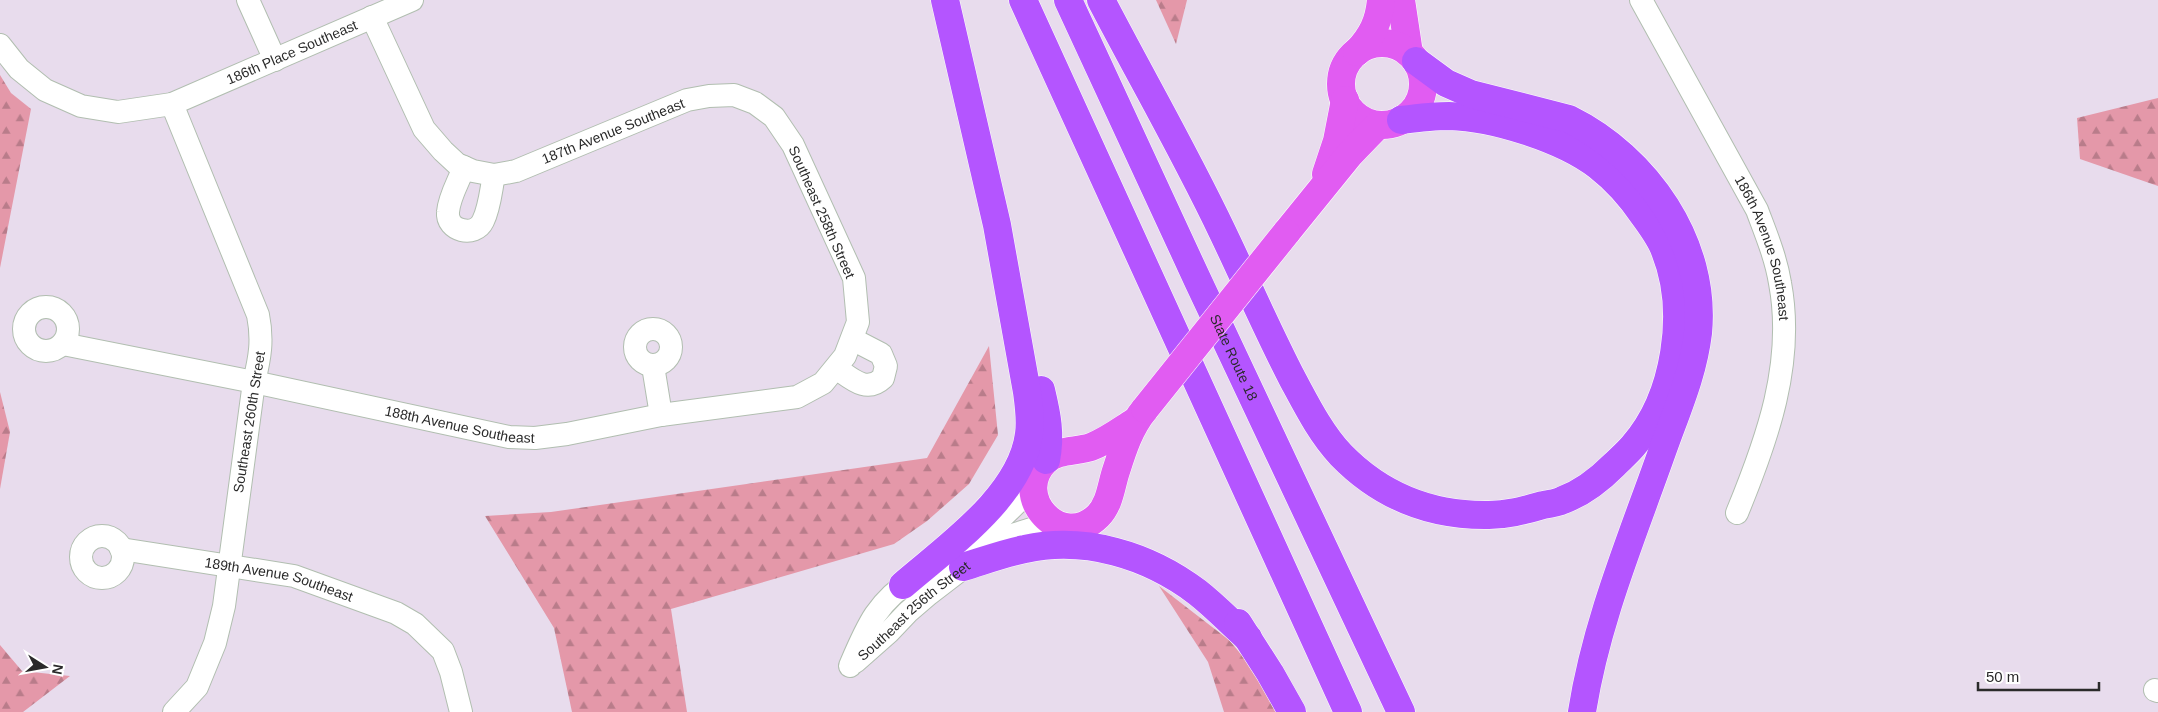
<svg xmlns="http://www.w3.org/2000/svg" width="2158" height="712" viewBox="0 0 2158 712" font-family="Arial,sans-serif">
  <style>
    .forest { fill: url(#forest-firs) }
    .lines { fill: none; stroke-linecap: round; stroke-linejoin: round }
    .minor-casing { stroke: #b1beb0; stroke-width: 24 }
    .major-casing { stroke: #fff; stroke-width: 29 }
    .highway-casing { stroke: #fff; stroke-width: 29 }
    .minor { stroke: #fff; stroke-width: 22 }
    .major { stroke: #e15cf2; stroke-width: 28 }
    .highway { stroke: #b455ff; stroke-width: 28 }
    .major-bridge-casing { stroke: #fff; stroke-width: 29; stroke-linecap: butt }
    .major-bridge { stroke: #e15cf2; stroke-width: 28 }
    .labels { text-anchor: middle; stroke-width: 4.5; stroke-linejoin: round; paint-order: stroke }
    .street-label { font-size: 14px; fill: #2a2a2a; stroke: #fff }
  </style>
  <defs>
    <pattern id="forest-firs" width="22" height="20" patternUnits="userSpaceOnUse" patternTransform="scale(1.25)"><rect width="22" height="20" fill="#e498a9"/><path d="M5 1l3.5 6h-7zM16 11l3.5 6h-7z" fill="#b97c8a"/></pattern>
  </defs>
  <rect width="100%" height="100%" fill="#e8dced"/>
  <g class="forest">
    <path d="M1156,0H1187L1176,44Z"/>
    <path d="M0,75L11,93L31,109L0,268Z"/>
    <path d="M2158,98V186L2080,159L2077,118Z"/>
    <path d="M989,346L998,435L969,484L927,521L894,544L671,609L687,712H572L554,628L485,516L551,512L927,458Z"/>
    <path d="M0,392L10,432L0,489Z"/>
    <path d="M1159,586L1229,640L1265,683L1281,712H1224L1208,662Z"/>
    <path d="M0,645L22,671L70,676L23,712H0Z"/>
  </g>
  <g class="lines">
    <g class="minor-casing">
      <g id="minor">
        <path d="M248,0L275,60"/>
        <path id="s1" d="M1641,0L1757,210C1766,234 1776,258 1780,283C1795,363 1767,440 1737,513"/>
        <path id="s2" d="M0,45L19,69L45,90L81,106L118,112L172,104L412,0"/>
        <path d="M172,104L258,315C263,340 260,357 254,382L224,606L215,643L197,687L174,712"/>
        <path d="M464,167C459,181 449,197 448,212C446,231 475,238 483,221C490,207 491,189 494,175"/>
        <circle cx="46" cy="329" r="22"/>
        <circle cx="653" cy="347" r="18"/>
        <path id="s3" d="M63,344L254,382L509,437L535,438L567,434L661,415L797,397L823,383L845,356L858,322L854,278L793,145L774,117L755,103L734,95L709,96L687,100L516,171L494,175L473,171L457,164L443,151L424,129L372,17"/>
        <path d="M653,366L661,415"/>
        <path d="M836,368C851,378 866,394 883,378L886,366L881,354L852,339"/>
        <circle cx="102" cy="557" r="21"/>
        <path id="s4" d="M121,549L294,576L396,613L415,624L443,651L451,672L461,712"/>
        <path d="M956,552L989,530L1032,488"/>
        <path id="s5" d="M855,662L889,632L908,612L929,594L985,551L1009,536L1051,523"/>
        <path d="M850,666C867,626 877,601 916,577"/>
        <path d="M2155,690L2158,691"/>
      </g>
    </g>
    <g class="major-casing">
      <g id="major">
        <path d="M1401,0L1409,53"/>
        <circle cx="1382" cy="84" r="41"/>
        <path d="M1357,52C1372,36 1379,22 1381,0"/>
        <path d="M1326,174L1337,141L1345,100"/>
        <path d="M1286,233L1350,154L1378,125"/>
        <path d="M1134,422C1120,431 1107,441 1091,447C1076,452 1057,449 1045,461C1010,496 1061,552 1098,516C1110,504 1111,486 1116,471C1123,449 1130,427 1145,409"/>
      </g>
    </g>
    <g class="highway-casing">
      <g id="highway">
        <path d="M1023,0L1348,712"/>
        <path id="s6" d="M1068,0L1198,281L1401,712"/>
        <path d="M1101,0C1141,77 1185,153 1222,231C1246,281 1268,332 1293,380C1307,406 1321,434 1341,455C1382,497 1432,516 1489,515C1509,515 1525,510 1543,505C1550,504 1557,503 1563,500C1582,493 1600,479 1614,465C1620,459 1627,453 1633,446C1676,397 1689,311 1665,251C1661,239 1652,227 1644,216C1631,197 1616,180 1598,166C1563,139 1493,117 1449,116C1433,116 1417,118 1401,120"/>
        <path d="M1416,61L1446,83L1471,94L1569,119C1646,157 1707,243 1698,333C1693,375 1676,412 1662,452C1632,537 1596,622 1582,712"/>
        <path d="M1041,390C1047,415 1051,434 1046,460"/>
        <path d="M963,567C983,561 1004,553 1025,549C1085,536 1148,555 1197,592C1215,606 1231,623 1248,638"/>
        <path d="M903,585C948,546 1021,496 1029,434C1031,420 1029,406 1027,392L997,225L945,0"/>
        <path d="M1238,623L1270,673L1292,712"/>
      </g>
    </g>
    <use href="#minor" class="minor"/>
    <use href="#major" class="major"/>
    <use href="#highway" class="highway"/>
    <g class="major-bridge-casing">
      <path id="major-bridge" d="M1145,409L1286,233"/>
    </g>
    <use href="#major-bridge" class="major-bridge"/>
  </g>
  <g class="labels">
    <g class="street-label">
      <text dy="5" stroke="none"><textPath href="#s2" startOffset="326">186th Place Southeast</textPath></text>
      <text transform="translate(613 131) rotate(-22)" y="5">187th Avenue Southeast</text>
      <text transform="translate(822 212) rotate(66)" y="5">Southeast 258th Street</text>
      <text dy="5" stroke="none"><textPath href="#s1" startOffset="278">186th Avenue Southeast</textPath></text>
      <text dy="5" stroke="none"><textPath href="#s6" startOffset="394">State Route 18</textPath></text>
      <text transform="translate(249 422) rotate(-81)" y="5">Southeast 260th Street</text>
      <text dy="5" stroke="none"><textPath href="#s3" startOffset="405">188th Avenue Southeast</textPath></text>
      <text dy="5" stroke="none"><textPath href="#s4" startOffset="161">189th Avenue Southeast</textPath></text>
      <text dy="5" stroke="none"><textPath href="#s5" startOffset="78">Southeast 256th Street</textPath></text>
    </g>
  </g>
  <g transform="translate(45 667) rotate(101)" stroke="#ffffff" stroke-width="4" paint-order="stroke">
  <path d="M0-4L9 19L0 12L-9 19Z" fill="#2a2a2a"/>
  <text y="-8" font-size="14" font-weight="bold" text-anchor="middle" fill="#2a2a2a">N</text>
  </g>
  <path d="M1978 682v8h121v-8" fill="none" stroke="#2a2a2a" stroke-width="2.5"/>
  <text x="1986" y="682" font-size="15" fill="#2a2a2a" stroke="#ffffff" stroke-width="4" paint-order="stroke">50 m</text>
</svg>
